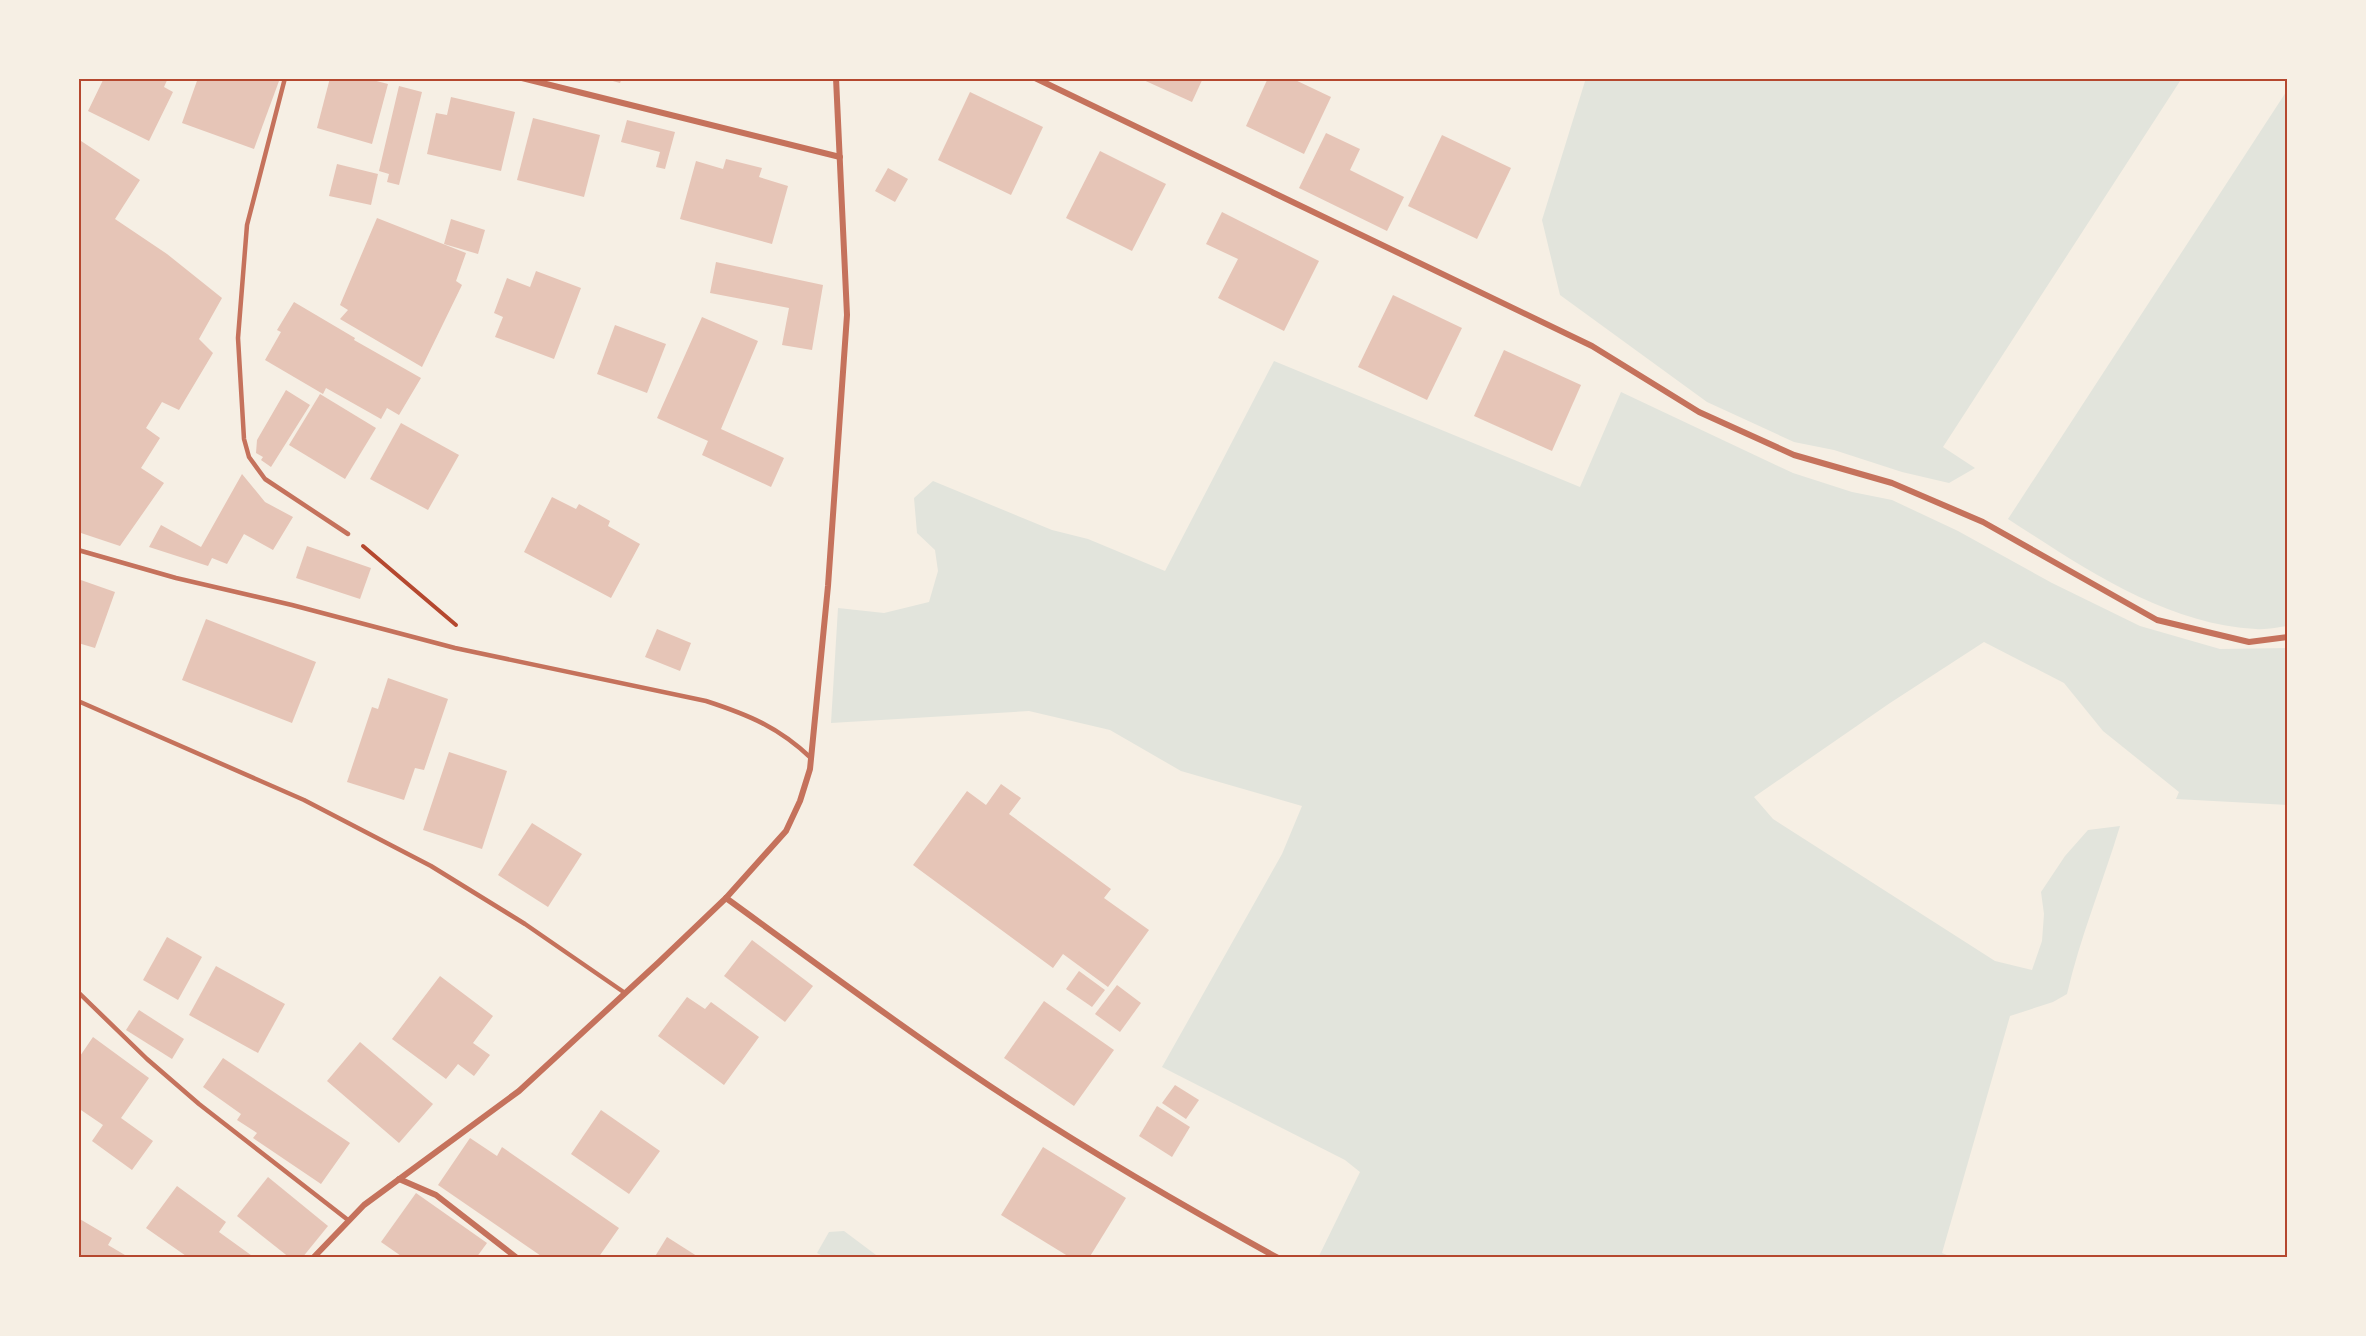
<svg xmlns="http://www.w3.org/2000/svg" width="2366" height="1336" viewBox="0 0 2366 1336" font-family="'Noto Sans',sans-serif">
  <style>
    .green { fill: #e2e4dc }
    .building { fill: #e6c5b7 }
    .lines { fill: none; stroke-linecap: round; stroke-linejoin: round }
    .path { stroke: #b5482f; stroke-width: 4 }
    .service { stroke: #c5725c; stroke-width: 4.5 }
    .minor { stroke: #c5725c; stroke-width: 6 }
    .neatline { fill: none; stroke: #b5482f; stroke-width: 2 }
  </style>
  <rect width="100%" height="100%" fill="#f6efe4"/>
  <g class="green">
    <path d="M1586,78H2182L1943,447L1975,468L1949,483L1902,472L1834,450L1794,442L1707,402L1560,295L1542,220Z"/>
    <path d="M2288,89V626C2278,627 2267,630 2256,629C2164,624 2084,568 2008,519Z"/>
    <path d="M1274,361L1580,487L1621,392L1793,473L1852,492L1892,500L1958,531L2052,583L2140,626L2220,649L2288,648V805L2176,799L2179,792L2103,731L2064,683L1984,642L1890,703L1754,797L1773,819L1995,961L2032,970L2042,941L2044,914L2041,892L2065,856L2088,830L2120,826C2103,882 2080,937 2067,994L2053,1002L2010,1016L1942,1253L1954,1258H1318L1360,1172L1345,1160L1162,1067L1282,854L1302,806L1181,771L1110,730L1029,711L831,723L838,608L884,613L929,602L938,571L935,550L917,533L914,498L933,481L1052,530L1088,539L1165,571Z"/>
    <path d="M844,1231L880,1258H827L817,1253L829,1232Z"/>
  </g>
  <g class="building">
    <path d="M104,78H168L164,87L173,92L149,141L88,111Z"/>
    <path d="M198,78H271L279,81L254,149L182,123Z"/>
    <path d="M330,78H365L388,84L372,144L317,128Z"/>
    <path d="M602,78H622L620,83Z"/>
    <path d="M1139,78H1203L1192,102Z"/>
    <path d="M1268,78H1291L1331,97L1304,154L1246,126Z"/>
    <path d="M399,86L422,92L399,185L387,182L389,174L379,171Z"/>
    <path d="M970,92L1043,127L1011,195L938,160Z"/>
    <path d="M451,97L515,112L501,171L427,154L436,113L447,115Z"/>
    <path d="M533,118L600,135L584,197L517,180Z"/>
    <path d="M627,120L675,132L665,169L656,167L660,152L621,142Z"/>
    <path d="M1326,133L1360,149L1350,170L1404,197L1387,231L1299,188Z"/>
    <path d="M1442,135L1511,168L1477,239L1408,206Z"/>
    <path d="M78,139L140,180L115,219L167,254L222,298L199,339L213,353L179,410L162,402L146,428L160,438L141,468L164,483L120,546L78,532Z"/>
    <path d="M1100,151L1166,184L1132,251L1066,218Z"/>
    <path d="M726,159L762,168L759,177L788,186L772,244L680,219L696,161L723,169Z"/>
    <path d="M337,164L378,174L371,205L329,196Z"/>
    <path d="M888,168L908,179L895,202L875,191Z"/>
    <path d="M1222,212L1319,261L1284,331L1218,298L1238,259L1206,244Z"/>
    <path d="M377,218L466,253L456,281L462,285L422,367L340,319L348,310L340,305Z"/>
    <path d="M451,219L485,230L478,254L444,244Z"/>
    <path d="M716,262L823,285L812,350L782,345L789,308L710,293Z"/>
    <path d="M536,271L581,288L554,359L495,337L503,317L494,313L507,278L530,287Z"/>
    <path d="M1393,295L1462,328L1427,400L1358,367Z"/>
    <path d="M294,302L355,338L354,340L421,378L399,415L387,408L381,419L326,388L323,394L265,360L281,332L277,330Z"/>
    <path d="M702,317L758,341L721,429L784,458L771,487L702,455L708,441L657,418Z"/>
    <path d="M615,325L666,344L647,393L597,374Z"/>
    <path d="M1504,350L1581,385L1552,451L1474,416Z"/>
    <path d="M286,390L310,405L271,467L261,460L263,457L256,453L257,440Z"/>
    <path d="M320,394L376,428L345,479L289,445Z"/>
    <path d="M401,423L459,455L428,510L370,479Z"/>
    <path d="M242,474L265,502L293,517L273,550L244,534L227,564L212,558L208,566L149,547L161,525L201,547Z"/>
    <path d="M552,497L576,509L579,504L610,521L608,526L640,544L611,598L524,552Z"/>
    <path d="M307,546L371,568L360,599L296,578Z"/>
    <path d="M78,579L115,592L95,648L78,643Z"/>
    <path d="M206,619L316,662L292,723L182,680Z"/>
    <path d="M657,629L691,643L680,671L645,657Z"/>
    <path d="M388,678L448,699L424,770L415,768L404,800L347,782L372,707L378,709Z"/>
    <path d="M449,752L507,771L482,849L423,830Z"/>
    <path d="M1001,784L1021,798L1009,814L1111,889L1104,898L1149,930L1108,987L1063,954L1053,968L913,865L967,791L986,805Z"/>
    <path d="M532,823L582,854L548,907L498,875Z"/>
    <path d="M167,937L202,957L178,1000L143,980Z"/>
    <path d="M752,940L813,986L785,1022L724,976Z"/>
    <path d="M216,966L285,1004L258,1053L189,1015Z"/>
    <path d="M1079,971L1105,990L1092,1007L1066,989Z"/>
    <path d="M440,976L493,1016L473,1043L490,1055L474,1076L458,1064L446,1079L392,1039Z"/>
    <path d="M1117,985L1141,1003L1120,1032L1095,1014Z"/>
    <path d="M687,997L705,1009L711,1002L759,1037L724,1085L658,1036Z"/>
    <path d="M1044,1001L1114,1050L1074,1106L1004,1058Z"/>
    <path d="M139,1010L184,1039L172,1059L126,1030Z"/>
    <path d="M93,1037L149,1078L121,1118L153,1141L132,1170L92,1141L103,1125L78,1108V1059Z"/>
    <path d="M360,1042L433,1104L399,1143L327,1081Z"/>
    <path d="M223,1058L350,1143L321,1184L253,1138L257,1133L237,1120L241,1114L203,1087Z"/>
    <path d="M1175,1085L1199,1100L1186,1119L1162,1103Z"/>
    <path d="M1157,1106L1190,1127L1172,1157L1139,1136Z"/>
    <path d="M601,1110L660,1151L629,1194L571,1154Z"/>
    <path d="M470,1138L497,1156L502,1147L619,1228L598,1258H544L438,1185Z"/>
    <path d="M1043,1147L1126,1198L1089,1258H1071L1001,1215Z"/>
    <path d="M268,1177L328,1226L302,1258H290L237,1216Z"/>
    <path d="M177,1186L226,1222L219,1232L255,1258H189L146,1228Z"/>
    <path d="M416,1193L487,1243L476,1258H404L381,1242Z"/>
    <path d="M78,1218L112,1238L108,1245L130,1258H78Z"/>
    <path d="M667,1237L700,1258H654Z"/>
  </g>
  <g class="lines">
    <path class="path" d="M363,546L456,625"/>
    <g class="service">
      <path d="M285,78L247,225L238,338L244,439L249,457L265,479L348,534"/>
      <path d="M78,550L176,578L292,605L455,648L706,701C749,715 778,727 811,758"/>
      <path d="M78,701L304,800L431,866L525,924L625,993"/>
      <path d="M78,992L147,1059L199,1104L348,1220"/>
    </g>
    <g class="minor">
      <path d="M522,78L840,157"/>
      <path d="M1035,78L1592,346L1699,412L1794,455L1892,483L1983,522L2157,620L2249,642L2288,637"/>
      <path d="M726,898C806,956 885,1015 966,1070C1066,1138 1172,1200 1278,1258"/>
      <path d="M399,1179L436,1195L517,1258"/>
      <path d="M313,1258L364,1205L519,1091L659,962L726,898L786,831L800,801L810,769L828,586L847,315L836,78"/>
    </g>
  </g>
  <rect width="2366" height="1336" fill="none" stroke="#f6efe4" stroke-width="159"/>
  <rect x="80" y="80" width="2206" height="1176" class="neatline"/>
</svg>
